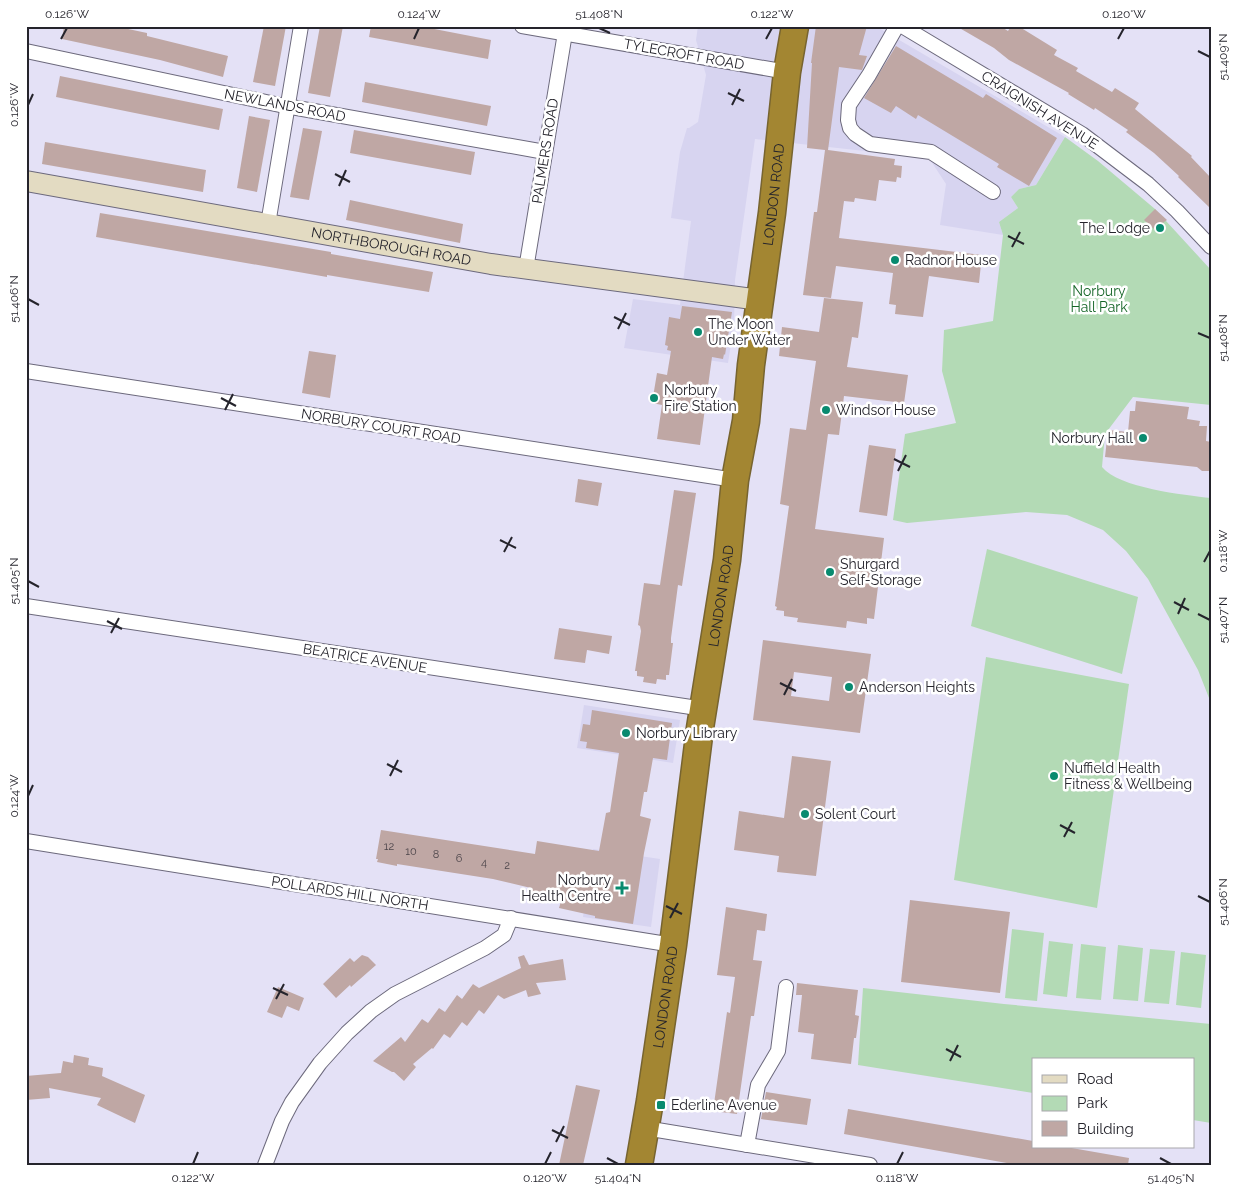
<svg xmlns="http://www.w3.org/2000/svg" width="1237" height="1191" viewBox="0 0 1237 1191" font-family="Raleway,sans-serif">
  <style>
    .built { fill: #d7d4f0 }
    .green { fill: #b3dab5 }
    .building { fill: #bfa7a4; fill-rule: evenodd }
    .lines { fill: none; stroke-linecap: round; stroke-linejoin: round }
    .street-casing { stroke: #6c697c; stroke-width: 16 }
    .secondary-casing { stroke: #6c697c; stroke-width: 22 }
    .highway-casing { stroke: #776430; stroke-width: 29 }
    .street { stroke: #fff; stroke-width: 14 }
    .secondary { stroke: #e3dbc2; stroke-width: 20 }
    .highway { stroke: #a38632; stroke-width: 26 }
    .ticks { fill: none; stroke: #25242c; stroke-width: 2 }
    .poi-dot { fill: #088a6f; stroke: #fff; stroke-width: 2 }
    .labels { text-anchor: middle; stroke-width: 5; stroke-linejoin: round; paint-order: stroke }
    .number-label { font-size: 11px; fill: #4c454a }
    .street-label { font-size: 14px; fill: #25242c; stroke: #fff }
    .poi-label { font-size: 14px; fill: #25242c; stroke: #fff; text-anchor: start }
    .park-label { font-size: 14px; fill: #166628; stroke: #fff }
    .neatline { fill: none; stroke: #25242c; stroke-width: 2 }
    .ticks-label { font-size: 12px; text-anchor: middle; fill: #25242c }
  </style>
  <rect width="100%" height="100%" fill="#e4e1f6"/>
  <g class="built">
    <path d="M698,26H878L877,27L1065,137L1036,185L1019,189L1011,197L1018,208L999,222L1003,235L940,225L946,184L929,158L755,139L735,280L734,325L728,363L624,348L633,299L680,305L691,221L671,218L680,152L687,128H689L698,122L706,75L696,40Z"/>
    <path d="M584,705L680,720L673,763L577,748Z"/>
    <path d="M593,849L660,859L651,927L583,917Z"/>
  </g>
  <g class="green">
    <path d="M1065,137L1098,161L1155,209L1211,270V405L1133,397L1105,434L1102,467C1119,488 1184,495 1211,498V703L1198,670L1148,579L1126,551L1103,530L1067,515L1026,512L907,523L893,520L905,434L956,423L942,371L944,330L993,321L1003,235L999,222L1018,208L1011,197L1019,189L1036,185Z"/>
    <path d="M987,549L1138,597L1122,674L971,626Z"/>
    <path d="M986,657L1129,684L1097,908L954,880Z"/>
    <path d="M1012,929L1044,933L1037,1001L1005,998Z"/>
    <path d="M1049,941L1073,944L1067,997L1043,994Z"/>
    <path d="M1081,944L1106,947L1101,1000L1076,998Z"/>
    <path d="M1118,945L1143,948L1138,1001L1113,999Z"/>
    <path d="M1150,949L1175,951L1169,1004L1144,1002Z"/>
    <path d="M1181,952L1206,955L1201,1008L1176,1005Z"/>
    <path d="M863,988L1004,1004L1211,1024V1123L1193,1120V1060H1033V1093L858,1065Z"/>
  </g>
  <g class="building">
    <path d="M64,26H114L147,33V36L228,56L223,77L160,60L62,39Z"/>
    <path d="M264,26H286L275,86L253,82Z"/>
    <path d="M320,26H343L330,97L308,93Z"/>
    <path d="M371,26H419L491,40L488,59L369,37Z"/>
    <path d="M816,26H867L859,55L867,56L862,70L839,67L828,150L895,159L894,165L902,166L901,178L897,177L896,182L879,180L876,201L855,198L854,202L844,201L839,238L982,255L979,283L929,276L923,317L895,314L896,305L889,304L893,273L836,266L831,298L803,295L814,212H817L825,150L807,148L812,63H811Z"/>
    <path d="M956,26H1000L1008,31L1011,26H1018L1057,50L1054,55L1078,68L1076,71L1112,92L1115,88L1139,103L1135,109L1192,156L1191,157L1211,178V209L1178,177L1179,176L1154,153L1126,132L1128,130L1095,108L1094,110L1068,94L1069,93L1009,60L994,48Z"/>
    <path d="M896,46L983,98L986,94L1057,138L1029,186L997,167L999,164L918,115L916,119L896,106L891,113L864,98Z"/>
    <path d="M60,76L223,109L219,130L56,97Z"/>
    <path d="M365,82L491,106L487,126L362,102Z"/>
    <path d="M249,116L270,120L257,192L237,188Z"/>
    <path d="M303,128L322,131L309,200L290,197Z"/>
    <path d="M354,130L475,152L471,175L350,153Z"/>
    <path d="M45,142L206,170L203,192L42,164Z"/>
    <path d="M350,200L463,224L460,243L346,220Z"/>
    <path d="M1155,209L1167,220L1154,229L1144,220Z"/>
    <path d="M100,213L331,252V254L433,272L429,292L327,275V277L96,237Z"/>
    <path d="M824,298L863,302L858,338L852,337L847,367L908,375L904,403L844,396L839,435L828,434L815,529L884,538L874,619L867,618V624L847,621L846,628L797,622L798,618L784,616V611L776,610L777,607L775,606L789,506L780,504L790,428L806,430L816,361L779,356L782,327L819,332Z"/>
    <path d="M682,306L732,312L725,355L724,354L723,359L712,357L700,445L657,439L662,405L652,403L657,373L667,375L671,351L667,350L668,346L665,345L669,317L680,319Z"/>
    <path d="M309,351L336,355L330,398L302,393Z"/>
    <path d="M1136,401L1189,407L1187,419L1200,421L1199,426H1207L1206,441L1211,442V471H1202L1197,467L1105,457L1108,430L1128,432L1130,411H1135Z"/>
    <path d="M869,445L896,449L887,516L859,512Z"/>
    <path d="M578,479L602,483L598,506L575,502Z"/>
    <path d="M674,490L696,493L682,586L678,585L671,638V643H673L669,675H666V680L657,679L656,684L643,682L644,677L637,676V671H635L641,631L640,626L638,625L644,583L660,585Z"/>
    <path d="M559,628L612,636L609,654L587,650L585,663L554,659Z"/>
    <path d="M763,640L871,654L860,733L753,720ZM794,672L832,677L829,701L791,696Z"/>
    <path d="M592,710L672,723L667,760L653,758L647,792H644L640,816L651,819L644,853L633,924L595,918V916L559,908L562,898L530,893L531,888L493,879L397,864V866L377,862L378,859H376L381,830L535,854L537,841L599,851L606,813L610,812L619,753L586,748L587,742L580,741L583,724L590,725Z"/>
    <path d="M792,756L831,761L816,876L777,872L779,856L734,850L739,811L784,818Z"/>
    <path d="M910,900L1010,912L1000,993L901,982Z"/>
    <path d="M726,907L767,914L765,931L757,930L753,960L762,961L754,1016H751L737,1114L713,1111L727,1012L730,1013L735,977L717,975Z"/>
    <path d="M362,955L368,957L376,965L351,987L350,985L336,998L323,984L350,958L354,962Z"/>
    <path d="M524,955L529,965L563,959L566,980L536,983L541,994L528,997L526,990L504,999L498,995L484,1014L479,1010L467,1026L462,1022L450,1038L444,1034L433,1049L432,1048L413,1064L416,1067L404,1081L394,1072H392L373,1061L401,1037L405,1042L422,1019L428,1023L439,1008L445,1012L457,995L462,999L473,984L479,988L521,968L518,957Z"/>
    <path d="M797,983L858,990L855,1015L859,1016L856,1038H854L851,1064L811,1059L814,1034L798,1032L802,995H796Z"/>
    <path d="M278,987L304,998L299,1011L287,1006L282,1018L267,1012Z"/>
    <path d="M74,1055L89,1058L88,1065L103,1068L102,1076L145,1095L135,1123L97,1105L101,1098L49,1088L50,1098L26,1100V1076L61,1073L63,1061L73,1063Z"/>
    <path d="M576,1085L600,1090L583,1165H559Z"/>
    <path d="M766,1092L811,1099L807,1125L761,1119Z"/>
    <path d="M848,1109L1033,1141V1147H1066L1129,1158L1128,1165H1018L844,1134Z"/>
  </g>
  <g class="lines">
    <g class="street-casing">
      <g id="street">
        <path d="M522,26L787,72"/>
        <path d="M897,26L869,75L849,105L848,120L850,128L855,134L870,144L931,152L993,192"/>
        <path d="M902,26L1082,134L1148,184L1177,211L1211,247"/>
        <path d="M26,51L280,105L545,152"/>
        <path d="M268,224L301,26"/>
        <path d="M526,269L565,33"/>
        <path d="M26,371L735,480"/>
        <path d="M26,606L704,709"/>
        <path d="M26,841L673,945"/>
        <path d="M645,1128L870,1165"/>
        <path d="M747,1145L758,1085L778,1051L786,987"/>
        <path d="M265,1165L282,1121L292,1102L320,1063L347,1033L371,1011L395,994L485,948L504,935L511,918"/>
      </g>
    </g>
    <g class="secondary-casing">
      <g id="secondary">
        <path id="s1" d="M26,181L491,264L760,300"/>
      </g>
    </g>
    <g class="highway-casing">
      <g id="highway">
        <path id="s2" d="M639,1165L650,1101L673,945L700,728L727,560L735,480L746,421L751,365L772,213L787,72L795,26"/>
      </g>
    </g>
    <use href="#street" class="street"/>
    <use href="#secondary" class="secondary"/>
    <use href="#highway" class="highway"/>
  </g>
  <path class="ticks" d="M599,28L610,33M61,39L67,28M414,39L419,28M766,39L772,28M1118,39L1124,28M1198,51L1210,57M728,93L744,101M28,105L33,94M732,105L740,89M335,174L350,182M339,186L346,170M1008,236L1024,244M1012,247L1020,232M28,299L39,305M614,317L630,325M618,329L626,313M1198,333L1210,338M221,398L236,406M225,410L233,394M894,459L910,467M898,471L906,455M500,540L516,548M504,552L512,537M1204,562L1210,551M28,581L39,587M1174,602L1189,610M1178,614L1185,598M1198,614L1210,620M107,621L122,629M111,633L119,618M780,683L796,691M784,695L792,679M387,764L402,772M390,776L398,760M28,796L33,785M1060,825L1075,833M1064,837L1072,822M1198,896L1210,902M666,906L682,914M670,918L678,903M273,988L288,995M276,999L284,984M946,1049L961,1057M950,1061L958,1045M552,1130L568,1138M556,1142L564,1126M607,1158L618,1164M1160,1158L1171,1164M193,1164L198,1152M545,1164L551,1152M897,1164L903,1152"/>
  <g class="poi-dot">
    <circle cx="1160" cy="228" r="5"/>
    <circle cx="895" cy="260" r="5"/>
    <circle cx="698" cy="332" r="5"/>
    <circle cx="654" cy="398" r="5"/>
    <circle cx="826" cy="410" r="5"/>
    <circle cx="1143" cy="438" r="5"/>
    <circle cx="830" cy="572" r="5"/>
    <circle cx="849" cy="687" r="5"/>
    <circle cx="626" cy="733" r="5"/>
    <circle cx="1054" cy="776" r="5"/>
    <circle cx="805" cy="814" r="5"/>
    <path d="M619.5 880.5h5v5h5v5h-5v5h-5v-5h-5v-5h5z"/>
    <rect x="656" y="1100" width="10" height="10" rx="2.5"/>
  </g>
  <g class="labels">
    <g class="number-label">
      <text x="389" y="850">12</text>
      <text x="411" y="855">10</text>
      <text x="436" y="858">8</text>
      <text x="459" y="862">6</text>
      <text x="484" y="866">4</text>
      <text x="507" y="869">2</text>
    </g>
    <g class="street-label">
      <text transform="translate(684 54) rotate(10)" y="5">TYLECROFT ROAD</text>
      <text transform="translate(285 105) rotate(11)" y="5">NEWLANDS ROAD</text>
      <text transform="translate(1040 110) rotate(32)" y="5">CRAIGNISH AVENUE</text>
      <text transform="translate(545 151) rotate(-81)" y="5">PALMERS ROAD</text>
      <text dy="5" stroke="none"><textPath href="#s2" startOffset="980">LONDON ROAD</textPath></text>
      <text dy="5" stroke="none"><textPath href="#s1" startOffset="371">NORTHBOROUGH ROAD</textPath></text>
      <text transform="translate(381 426) rotate(9)" y="5">NORBURY COURT ROAD</text>
      <text dy="5" stroke="none"><textPath href="#s2" startOffset="575">LONDON ROAD</textPath></text>
      <text transform="translate(365 658) rotate(9)" y="5">BEATRICE AVENUE</text>
      <text transform="translate(350 893) rotate(9)" y="5">POLLARDS HILL NORTH</text>
      <text dy="5" stroke="none"><textPath href="#s2" startOffset="170">LONDON ROAD</textPath></text>
    </g>
    <g class="poi-label">
      <text x="1150" y="233" text-anchor="end">The Lodge</text>
      <text x="905" y="265">Radnor House</text>
      <text x="708" y="329">The Moon<tspan x="708" dy="16">Under Water</tspan></text>
      <text x="664" y="395">Norbury<tspan x="664" dy="16">Fire Station</tspan></text>
      <text x="836" y="415">Windsor House</text>
      <text x="1133" y="443" text-anchor="end">Norbury Hall</text>
      <text x="840" y="569">Shurgard<tspan x="840" dy="16">Self-Storage</tspan></text>
      <text x="859" y="692">Anderson Heights</text>
      <text x="636" y="738">Norbury Library</text>
      <text x="1064" y="773">Nuffield Health<tspan x="1064" dy="16">Fitness &amp; Wellbeing</tspan></text>
      <text x="815" y="819">Solent Court</text>
      <text x="611" y="885" text-anchor="end">Norbury<tspan x="611" dy="16">Health Centre</tspan></text>
      <text x="671" y="1110">Ederline Avenue</text>
    </g>
    <g class="park-label">
      <text x="1099" y="296">Norbury<tspan x="1099" dy="16">Hall Park</tspan></text>
    </g>
  </g>
  <rect width="1237" height="1191" fill="none" stroke="#ffffff" stroke-width="55"/>
  <rect x="1032" y="1058" width="162" height="90" fill="#ffffff" stroke="#a8a7ab"/>
  <rect x="1042" y="1075" width="25" height="8" fill="#e3dbc2" stroke="#a8a7ab"/>
  <text x="1077" y="1084" font-size="15" fill="#25242c">Road</text>
  <rect x="1042" y="1096" width="25" height="15" fill="#b3dab5" stroke="#a8a7ab"/>
  <text x="1077" y="1108" font-size="15" fill="#25242c">Park</text>
  <rect x="1042" y="1121" width="25" height="15" fill="#bfa7a4" stroke="#a8a7ab"/>
  <text x="1077" y="1134" font-size="15" fill="#25242c">Building</text>
  <rect x="28" y="28" width="1182" height="1136" class="neatline"/>
  <g class="ticks-label">
    <text x="67" y="18">0.126°W</text>
    <text x="419" y="18">0.124°W</text>
    <text x="599" y="18">51.408°N</text>
    <text x="772" y="18">0.122°W</text>
    <text x="1124" y="18">0.120°W</text>
    <text transform="translate(1223 57) rotate(-90)" y="4">51.409°N</text>
    <text transform="translate(14 105) rotate(-90)" y="4">0.126°W</text>
    <text transform="translate(14 299) rotate(-90)" y="4">51.406°N</text>
    <text transform="translate(1223 338) rotate(-90)" y="4">51.408°N</text>
    <text transform="translate(1223 551) rotate(-90)" y="4">0.118°W</text>
    <text transform="translate(14 581) rotate(-90)" y="4">51.405°N</text>
    <text transform="translate(1223 620) rotate(-90)" y="4">51.407°N</text>
    <text transform="translate(14 796) rotate(-90)" y="4">0.124°W</text>
    <text transform="translate(1223 902) rotate(-90)" y="4">51.406°N</text>
    <text x="193" y="1182">0.122°W</text>
    <text x="545" y="1182">0.120°W</text>
    <text x="618" y="1182">51.404°N</text>
    <text x="897" y="1182">0.118°W</text>
    <text x="1171" y="1182">51.405°N</text>
  </g>
</svg>
